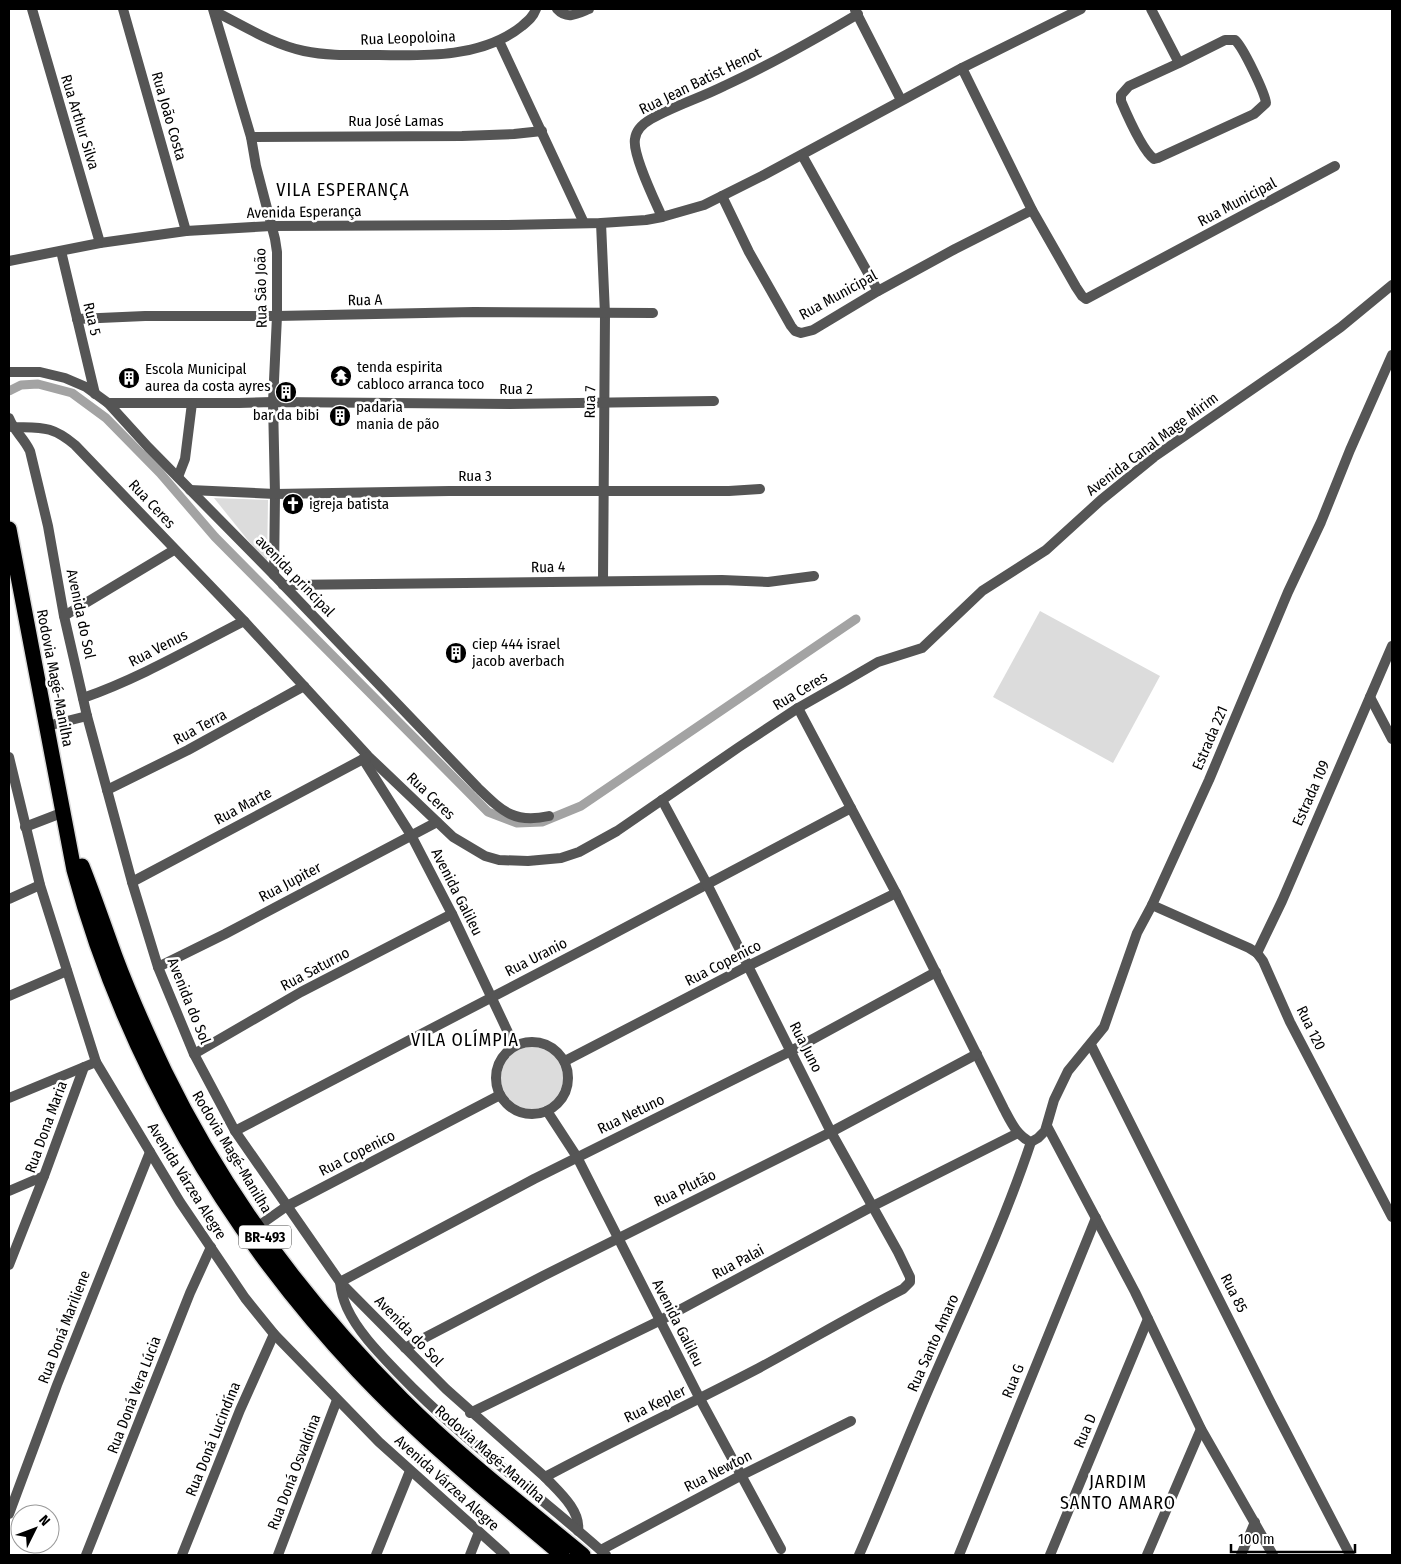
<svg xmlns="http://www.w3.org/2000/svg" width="1401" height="1564" viewBox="0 0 1401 1564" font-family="'Fira Sans Condensed',sans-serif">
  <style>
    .green { fill: #dcdcdc }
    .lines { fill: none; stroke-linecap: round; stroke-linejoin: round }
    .canal { stroke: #a3a3a3; stroke-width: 9 }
    .highway-casing { stroke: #dbdbdb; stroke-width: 18 }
    .minor { stroke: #555; stroke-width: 10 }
    .highway { stroke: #000; stroke-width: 15 }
    .labels { text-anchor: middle; stroke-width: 5; stroke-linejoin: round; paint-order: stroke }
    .shield { fill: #fff; stroke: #4c4c4c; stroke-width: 1 }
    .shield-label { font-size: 14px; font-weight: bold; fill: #000 }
    .street-label { font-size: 15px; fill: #000; stroke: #fff }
    .poi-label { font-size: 15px; fill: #000; stroke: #fff; text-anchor: start }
    .quarter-label { font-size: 18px; letter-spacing: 1px; fill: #000; stroke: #fff }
  </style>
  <rect width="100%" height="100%" fill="#fff"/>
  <g class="green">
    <path d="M214,498L268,500L267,564Z"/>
    <path d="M1040,611L1160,676L1113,763L993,697Z"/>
    <circle cx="532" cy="1078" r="31"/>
  </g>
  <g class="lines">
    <path class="canal" d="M9,391L21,385L38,384L72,393L106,418L160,473L215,537L488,812L517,823L542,822L581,806L856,619"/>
    <g class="highway-casing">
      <g id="highway">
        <path d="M9,529L74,870C124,1056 226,1231 358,1371C421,1438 492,1496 562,1555"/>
        <path d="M82,866C94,896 104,926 115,956C130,996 147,1034 165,1072C224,1193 307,1304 402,1399C458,1455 521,1504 583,1555"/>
      </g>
    </g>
    <g class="minor">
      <path d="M32,9L100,243"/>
      <path d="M123,9L186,231"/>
      <path d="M213,9L251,137L256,166L275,239L277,252V316L273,402L275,494L274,575"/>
      <path d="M557,9C567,20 577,14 589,9"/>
      <path d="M1151,9L1179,63L1129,86L1121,95V101C1127,115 1142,150 1154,159L1158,158L1254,114L1266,103C1265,93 1243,47 1235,40H1225L1179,63"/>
      <path d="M855,10L901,100"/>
      <path d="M214,11C244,26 272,44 304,51C328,56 352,55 376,55C424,56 483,58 522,26C528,21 533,17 536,9"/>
      <path d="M499,41L584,223"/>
      <path d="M962,68L1032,210L1076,287L1082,296L1086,299L1335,166"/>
      <path d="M251,137L462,136L514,134L542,131"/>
      <path d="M802,155L878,291"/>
      <path d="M722,196L749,252L791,326L795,331L801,333L813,330L878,291L955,249L1032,210"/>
      <path d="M662,217C655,201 632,154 635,139C636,130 644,123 651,119C674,106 700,98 724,86C770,65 814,40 858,14"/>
      <path d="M601,223L605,314L603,581"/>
      <path d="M61,251L95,394"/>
      <path d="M9,261L100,243L186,231L271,226L508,225L601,223L646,220L662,217L704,205L762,176L962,68L1081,9"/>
      <path d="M77,319L145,316H277L474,312L653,313"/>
      <path d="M9,372H40L65,378L86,387L108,403L148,447L274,575L478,788C502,811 514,824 549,816"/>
      <path d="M108,403H239L273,402L510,404L714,401"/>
      <path d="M9,418C14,431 24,438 30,451L48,526L64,616L87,716L132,882L158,967L194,1054L235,1131L340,1282L446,1389L545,1477"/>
      <path d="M12,427C42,428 51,425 75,445L244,621L368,756L453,837L485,856L499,860L528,861L561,858L579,852L617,831L739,747L798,708L842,683L878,662L922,648L982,591L1046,550L1101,500L1154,457L1302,355L1341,327L1392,285"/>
      <path d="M178,477L185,459L192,403"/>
      <path d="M190,490L275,494L449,491H729L760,489"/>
      <path d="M283,585L722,580L768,582L814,576"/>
      <path d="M64,616L174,550"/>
      <path d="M1370,697L1392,739"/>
      <path d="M83,698C140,678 191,648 244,621"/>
      <path d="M798,708L896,893L1004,1109C1011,1122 1017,1136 1031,1142L1038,1138L1045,1131L1054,1100L1068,1071L1104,1027L1137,933L1152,905L1209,780L1288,592L1321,522L1350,450L1392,355"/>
      <path d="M47,726L87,716"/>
      <path d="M9,757L40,885L96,1062L180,1202L245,1298L274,1334L379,1442L505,1555"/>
      <path d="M363,759L411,835L452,914L514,1045"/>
      <path d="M107,790L188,750L304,686"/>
      <path d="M25,827L64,812"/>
      <path d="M132,882L367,757"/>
      <path d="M9,899L40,885"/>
      <path d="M1152,905L1249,948L1257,953L1263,961L1290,1022L1392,1217"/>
      <path d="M1257,953L1282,901L1392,646"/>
      <path d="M158,967L225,934L437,822"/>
      <path d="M9,996L67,971"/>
      <circle cx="532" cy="1078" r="36"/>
      <path d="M1091,1045L1271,1403L1350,1555"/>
      <path d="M194,1054L301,992L452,914"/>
      <path d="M565,1061L748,966L896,893"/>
      <path d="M9,1098L84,1067"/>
      <path d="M547,1111L577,1157L700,1399L781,1549"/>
      <path d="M1047,1126L1135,1292L1201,1429L1273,1555"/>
      <path d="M235,1131L596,943L851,808"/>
      <path d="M9,1191L44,1176"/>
      <path d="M257,1227L287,1206L500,1095"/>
      <path d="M9,1265L44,1176L84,1067L96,1062"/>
      <path d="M405,1348L543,1276L831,1132L977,1054"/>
      <path d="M470,1413L659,1321L873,1206L1018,1133"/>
      <path d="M9,1514L57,1385L150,1152"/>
      <path d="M578,1531C581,1510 558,1491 545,1477C616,1439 688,1405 759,1368C807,1342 854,1314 903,1289L910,1282V1277L898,1252L831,1132L707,884L662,800"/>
      <path d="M601,1550L740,1476L851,1421"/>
      <path d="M86,1555L190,1293L211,1247"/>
      <path d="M182,1555L240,1410L274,1334"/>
      <path d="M278,1555L337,1400"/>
      <path d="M376,1555L410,1471"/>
      <path d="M470,1555L479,1532"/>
      <path d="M606,1555C538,1494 462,1440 398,1373C379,1353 358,1332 347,1308C343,1299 341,1291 340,1282L534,1179L791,1051L936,972"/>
      <path d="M859,1555C885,1496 908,1436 934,1377C968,1299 1004,1223 1031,1142"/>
      <path d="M959,1555L1096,1218"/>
      <path d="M1050,1555L1148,1319"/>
      <path d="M1147,1555L1201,1429"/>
      <path d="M1241,1555L1255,1522"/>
    </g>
    <use href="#highway" class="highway"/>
  </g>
  <defs>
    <g id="temple-disc" transform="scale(1.125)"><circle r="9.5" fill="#000" stroke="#fff"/><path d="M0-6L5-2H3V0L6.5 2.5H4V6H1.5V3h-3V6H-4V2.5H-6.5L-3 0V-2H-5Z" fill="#fff"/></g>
    <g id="building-disc" transform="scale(1.125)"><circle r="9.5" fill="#000" stroke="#fff"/><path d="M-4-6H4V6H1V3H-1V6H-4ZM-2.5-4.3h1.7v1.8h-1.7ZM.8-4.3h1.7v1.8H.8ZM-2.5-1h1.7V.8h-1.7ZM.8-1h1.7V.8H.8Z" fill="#fff"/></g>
    <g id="church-disc" transform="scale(1.125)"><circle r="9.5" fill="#000" stroke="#fff"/><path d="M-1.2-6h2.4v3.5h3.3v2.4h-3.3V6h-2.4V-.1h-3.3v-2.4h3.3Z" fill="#fff"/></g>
  </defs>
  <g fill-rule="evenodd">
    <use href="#temple-disc" x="341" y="376"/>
    <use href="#building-disc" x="129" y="378"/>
    <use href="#building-disc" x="286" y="392"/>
    <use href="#building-disc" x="340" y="416"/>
    <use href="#church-disc" x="293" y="504"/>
    <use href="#building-disc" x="456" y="653"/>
  </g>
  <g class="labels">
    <rect class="shield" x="239" y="1225.5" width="52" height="23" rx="4"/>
    <g class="shield-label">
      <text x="265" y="1242">BR-493</text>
    </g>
    <g class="street-label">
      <text transform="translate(408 38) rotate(-2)" y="5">Rua Leopoloina</text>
      <text transform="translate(700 81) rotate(-26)" y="5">Rua Jean Batist Henot</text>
      <text transform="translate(169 116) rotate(74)" y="5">Rua João Costa</text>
      <text x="396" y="126">Rua José Lamas</text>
      <text transform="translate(80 122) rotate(73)" y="5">Rua Arthur Silva</text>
      <text transform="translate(1237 202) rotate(-28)" y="5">Rua Municipal</text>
      <text transform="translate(304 212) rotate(-1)" y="5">Avenida Esperança</text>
      <text transform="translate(261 288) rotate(-91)" y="5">Rua São João</text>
      <text transform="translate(838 295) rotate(-29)" y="5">Rua Municipal</text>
      <text transform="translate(365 300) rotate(-1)" y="5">Rua A</text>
      <text transform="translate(92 319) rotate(77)" y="5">Rua 5</text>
      <text x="516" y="394">Rua 2</text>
      <text transform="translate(590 402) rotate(-89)" y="5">Rua 7</text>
      <text transform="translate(1152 444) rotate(-37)" y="5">Avenida Canal Mage Mirim</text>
      <text x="475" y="481">Rua 3</text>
      <text transform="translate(152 504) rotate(47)" y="5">Rua Ceres</text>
      <text transform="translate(548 567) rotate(-1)" y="5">Rua 4</text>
      <text transform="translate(295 576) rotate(46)" y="5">avenida principal</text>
      <text transform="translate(81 614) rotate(78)" y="5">Avenida do Sol</text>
      <text transform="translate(158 648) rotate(-27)" y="5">Rua Venus</text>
      <text transform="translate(55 678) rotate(79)" y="5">Rodovia Magé-Manilha</text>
      <text transform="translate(800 691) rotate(-31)" y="5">Rua Ceres</text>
      <text transform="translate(200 727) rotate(-28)" y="5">Rua Terra</text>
      <text transform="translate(1210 738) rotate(-67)" y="5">Estrada 221</text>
      <text transform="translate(1311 793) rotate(-66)" y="5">Estrada 109</text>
      <text transform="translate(431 796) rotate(44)" y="5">Rua Ceres</text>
      <text transform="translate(243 806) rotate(-28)" y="5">Rua Marte</text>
      <text transform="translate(290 882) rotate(-28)" y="5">Rua Jupiter</text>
      <text transform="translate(457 892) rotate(63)" y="5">Avenida Galileu</text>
      <text transform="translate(536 957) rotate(-27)" y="5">Rua Uranio</text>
      <text transform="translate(723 963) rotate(-27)" y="5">Rua Copenico</text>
      <text transform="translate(315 969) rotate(-28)" y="5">Rua Saturno</text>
      <text transform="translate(189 1001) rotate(68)" y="5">Avenida do Sol</text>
      <text transform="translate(1311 1028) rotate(64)" y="5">Rua 120</text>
      <text transform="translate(806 1047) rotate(63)" y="5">Rua Juno</text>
      <text transform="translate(631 1114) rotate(-26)" y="5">Rua Netuno</text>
      <text transform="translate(46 1127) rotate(-70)" y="5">Rua Dona Maria</text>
      <text transform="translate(232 1152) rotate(59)" y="5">Rodovia Magé-Manilha</text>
      <text transform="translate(357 1153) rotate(-27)" y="5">Rua Copenico</text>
      <text transform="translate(187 1181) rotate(58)" y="5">Avenida Várzea Alegre</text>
      <text transform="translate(685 1188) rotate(-26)" y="5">Rua Plutão</text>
      <text transform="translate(738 1262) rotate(-28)" y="5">Rua Palai</text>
      <text transform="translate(1234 1293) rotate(63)" y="5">Rua 85</text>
      <text transform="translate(678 1323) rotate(63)" y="5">Avenida Galileu</text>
      <text transform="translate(64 1327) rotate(-69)" y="5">Rua Doná Mariliene</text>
      <text transform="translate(409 1331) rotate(46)" y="5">Avenida do Sol</text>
      <text transform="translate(933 1343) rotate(-66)" y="5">Rua Santo Amaro</text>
      <text transform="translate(1013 1381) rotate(-68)" y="5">Rua G</text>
      <text transform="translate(134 1395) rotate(-69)" y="5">Rua Doná Vera Lúcia</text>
      <text transform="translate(655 1404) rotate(-26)" y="5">Rua Kepler</text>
      <text transform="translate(1085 1431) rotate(-67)" y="5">Rua D</text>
      <text transform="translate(213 1439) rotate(-68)" y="5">Rua Doná Lucindína</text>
      <text transform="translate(490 1454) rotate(41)" y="5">Rodovia Magé-Manilha</text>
      <text transform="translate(718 1471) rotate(-27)" y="5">Rua Newton</text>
      <text transform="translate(294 1472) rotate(-69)" y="5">Rua Doná Osvaldina</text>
      <text transform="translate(447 1483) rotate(42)" y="5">Avenida Várzea Alegre</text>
    </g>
    <g class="poi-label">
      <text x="357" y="372">tenda espirita<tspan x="357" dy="17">cabloco arranca toco</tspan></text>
      <text x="145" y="374">Escola Municipal<tspan x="145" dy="17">aurea da costa ayres</tspan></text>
      <text x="356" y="412">padaria<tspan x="356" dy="17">mania de pão</tspan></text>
      <text x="286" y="420" text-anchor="middle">bar da bibi</text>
      <text x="309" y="509">igreja batista</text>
      <text x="472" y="649">ciep 444 israel<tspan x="472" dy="17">jacob averbach</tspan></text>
    </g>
    <g class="quarter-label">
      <text x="343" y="196">VILA ESPERANÇA</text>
      <text x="465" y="1046">VILA OLÍMPIA</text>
      <text x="1118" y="1488">JARDIM<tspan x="1118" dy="21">SANTO AMARO</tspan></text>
    </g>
  </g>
  <rect width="1401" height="1564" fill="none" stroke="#000000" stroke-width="20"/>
  <g transform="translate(35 1529) rotate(48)"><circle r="24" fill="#ffffff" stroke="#999999"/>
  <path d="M0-4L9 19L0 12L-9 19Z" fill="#000000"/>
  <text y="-8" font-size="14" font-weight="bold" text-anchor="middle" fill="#000000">N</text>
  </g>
  <path d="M1231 1544v8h124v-8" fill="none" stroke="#000000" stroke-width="2.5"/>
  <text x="1238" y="1544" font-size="15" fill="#000000" stroke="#ffffff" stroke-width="4" paint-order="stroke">100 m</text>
</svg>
